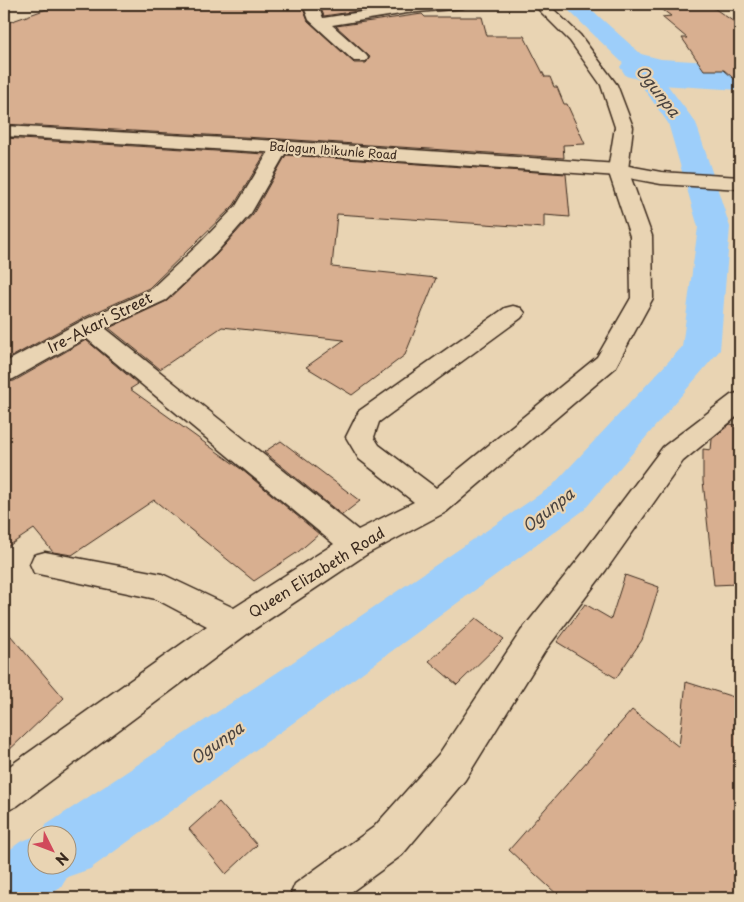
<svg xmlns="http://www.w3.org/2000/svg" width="744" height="902" viewBox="0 0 744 902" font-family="'Playpen Sans',sans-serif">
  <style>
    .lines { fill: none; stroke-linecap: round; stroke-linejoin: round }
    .canal { fill: #9dcefa; fill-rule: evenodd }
    .river { fill: #9dcefa; fill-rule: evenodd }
    .building { fill: #d8af90; stroke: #3b2a1e }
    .street-casing { stroke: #3b2a1e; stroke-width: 3 }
    .secondary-casing { stroke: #3b2a1e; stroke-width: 3 }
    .street { fill: #e9d4b3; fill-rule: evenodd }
    .secondary { fill: #e9d4b3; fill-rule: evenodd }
    .labels { text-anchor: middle; stroke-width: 4.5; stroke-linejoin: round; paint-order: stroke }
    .far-street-label { font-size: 12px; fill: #3b2a1e; stroke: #e9d4b3 }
    .street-label { font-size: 15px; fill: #3b2a1e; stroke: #e9d4b3 }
    .water-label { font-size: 16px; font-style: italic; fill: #4a433f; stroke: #e9d4b3 }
  </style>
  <rect width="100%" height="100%" fill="#e9d4b3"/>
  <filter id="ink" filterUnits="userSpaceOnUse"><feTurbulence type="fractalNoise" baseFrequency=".02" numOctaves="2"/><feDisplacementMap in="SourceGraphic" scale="10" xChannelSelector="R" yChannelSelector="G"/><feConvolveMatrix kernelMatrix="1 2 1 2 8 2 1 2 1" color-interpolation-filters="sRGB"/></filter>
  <g filter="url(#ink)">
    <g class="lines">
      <path class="canal" d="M562,4H585L650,62L696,123L730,227L720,350L584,510L325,700L90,869L67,877C56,902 28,898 4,898V854L20,842L38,835V864H68V834H39H43L46,825L287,666L552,486L682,347L698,227L668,123L632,72Z"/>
      <path class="river" d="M641,54L661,59L740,64V90L661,85L626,76L620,67L626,58Z"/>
    </g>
    <g class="building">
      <path d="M61,4H301L308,21L354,63H366L370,57L336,26L422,14L425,17H482L487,36H524L545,77H550L554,87H557L564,104H567L585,144L563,145L564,158L280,139L4,124V24Z"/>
      <path d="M319,4H403L324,16Z"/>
      <path d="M655,4H708L740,26V84L724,70H704L682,38H687L662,17L671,16Z"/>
      <path d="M4,138L265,154L234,205L149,288L79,320L4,361Z"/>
      <path d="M286,155L566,174L570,217L544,215V228L337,214L332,267L436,278L405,355L352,395L306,367L344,340L222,327L160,369L109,328L167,301L216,255L253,214Z"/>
      <path d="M86,340L138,384L130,389L241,469L319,534L298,552L254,581L154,500L72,555L53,552L34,529L4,549V383L14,381Z"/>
      <path d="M730,424L736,425L737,584L714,585L703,481V449L711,450L712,439Z"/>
      <path d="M281,441L360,501L342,515L264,452Z"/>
      <path d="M625,575L659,587L642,640L616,678L557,642L585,604L611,619Z"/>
      <path d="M476,618L504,639L457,685L429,661Z"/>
      <path d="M4,628L64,698L4,755Z"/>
      <path d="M686,682L740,699V898H561L509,850L632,710L679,747Z"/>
      <path d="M219,802L257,845L226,874L189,829Z"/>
    </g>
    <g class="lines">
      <g class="street-casing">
        <g id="street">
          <path d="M303,4H317L323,18L407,5L470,4L463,8L407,13L332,25L366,55L368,58L366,61H354L309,20Z"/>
          <path d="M533,4H548L580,35L617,85L633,127L628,170L652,236L653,298L615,368L446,512L367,554L247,634L17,806L4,812V770L207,626L156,599L34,573L30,564L34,555L45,552L162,574L234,608L334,544L86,338L13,379L4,381V363L80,322L150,290L199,244L236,206L274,143L280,141L286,143L289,147L251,213L215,254L166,300L105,328L358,530L414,502L359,459L346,437L359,411L505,308L513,306L521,308L525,313L521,318L379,422L374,437L379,445L436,488L597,357L631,298L630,236L608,170L615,127L601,85L570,41Z"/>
          <path d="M740,392V414L683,461L606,570L545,651L465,780L402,855L343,898H289L295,884L374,827L439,754L521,631L584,552L663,447L731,395Z"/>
        </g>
      </g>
      <g class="secondary-casing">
        <path id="secondary" d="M4,126L280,141L618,164L661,172L740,177V189L661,184L618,176L280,153L4,136Z"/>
      </g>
      <use href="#street" class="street"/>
      <use href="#secondary" class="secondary"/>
    </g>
  </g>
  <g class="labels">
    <g class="far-street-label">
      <text transform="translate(333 151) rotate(4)" y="4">Balogun Ibikunle Road</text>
    </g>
    <g class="street-label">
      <text transform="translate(100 323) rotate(-27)" y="5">Ire-Akari Street</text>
      <text transform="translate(317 573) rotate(-32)" y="5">Queen Elizabeth Road</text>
    </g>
    <g class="water-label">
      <text transform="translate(658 91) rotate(52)" y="6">Ogunpa</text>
      <text transform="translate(548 510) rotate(-38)" y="6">Ogunpa</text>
      <text transform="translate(217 743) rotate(-35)" y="6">Ogunpa</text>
    </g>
  </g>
  <rect width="744" height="902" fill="none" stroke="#e9d4b3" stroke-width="20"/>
  <rect x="10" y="10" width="724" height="882" fill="none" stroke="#3b2a1e" stroke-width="2" filter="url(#ink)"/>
  <g transform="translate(52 850) rotate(132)"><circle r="24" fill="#e9d4b3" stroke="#a39077"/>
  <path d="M0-4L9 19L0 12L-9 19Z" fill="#d1495b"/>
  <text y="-8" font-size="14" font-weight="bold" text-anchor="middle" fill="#3b2a1e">N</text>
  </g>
</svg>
